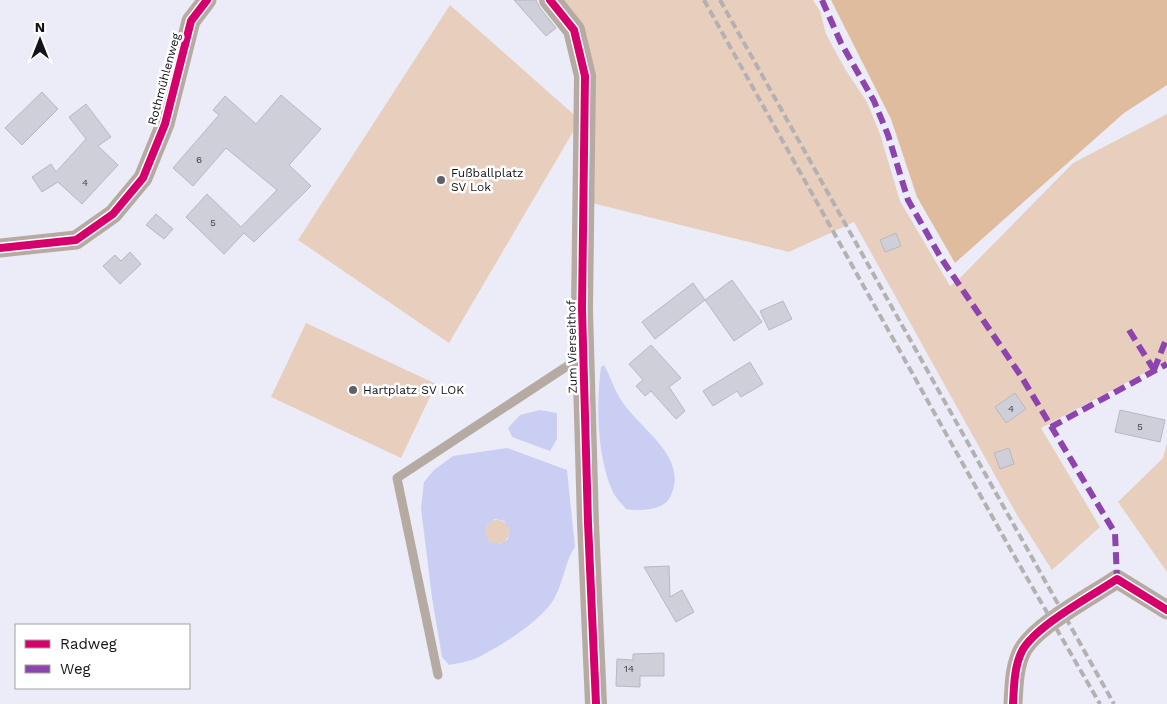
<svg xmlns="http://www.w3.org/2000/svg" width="1167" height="704" viewBox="0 0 1167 704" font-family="'Work Sans',sans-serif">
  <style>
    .green { fill: #e8cfbd }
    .forest { fill: #e0bc9e }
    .water { fill: #cbcef3; fill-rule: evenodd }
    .building { fill: #cecfd8; stroke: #b7b8c0 }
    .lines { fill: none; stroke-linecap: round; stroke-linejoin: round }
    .service { stroke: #b5aba3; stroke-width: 9 }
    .minor { stroke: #b5aba3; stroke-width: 19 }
    .tertiary { stroke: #b5aba3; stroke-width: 22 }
    .rail { stroke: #b5b0b2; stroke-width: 4; stroke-dasharray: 8 4; stroke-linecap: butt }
    .quiet { stroke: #8e44ad; stroke-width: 6; stroke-dasharray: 12 6; stroke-linecap: butt }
    .cycleway-casing { stroke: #fff; stroke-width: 11 }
    .cycleway { stroke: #d6006c; stroke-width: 8 }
    .poi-dot { fill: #5f6068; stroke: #fff; stroke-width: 2 }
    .labels { text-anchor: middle; stroke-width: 5; stroke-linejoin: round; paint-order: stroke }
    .number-label { font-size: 10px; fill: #42434a }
    .street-label { font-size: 12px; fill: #14141b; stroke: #fff }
    .poi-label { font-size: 12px; fill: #14141b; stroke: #fff; text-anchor: start }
  </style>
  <rect width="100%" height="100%" fill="#ebecf7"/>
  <g class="green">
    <path d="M550,0H813L820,11L826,34L845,69L867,102L880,134L900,201L950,286L959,279L1073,163L1167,114V361L1041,428L1100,527L1052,570L1017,515L854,222L789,252L584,201L585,76Z"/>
    <path d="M450,5L580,120L449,343L298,240Z"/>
    <path d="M306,323L436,384L401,458L271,397Z"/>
    <path d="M1167,443V572L1118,502L1163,458Z"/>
    <circle cx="497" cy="532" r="12"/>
  </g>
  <path class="forest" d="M831,0H1167V85L1124,113L955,263L917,197L891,119Z"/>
  <g class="water">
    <path d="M604,365C610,376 614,389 621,400C640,430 692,458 669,499C661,511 638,511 626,509C621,503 615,497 612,490C597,456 596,404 601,367Z"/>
    <path d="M540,410L557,413V439L550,451L512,437L508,428L520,415Z"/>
    <path d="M507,448L567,470L575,547C567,556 563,583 555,597C544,619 501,646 479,657C471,661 459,663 449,665L442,657L432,598L421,508L424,482L434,470L453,456ZM495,519L504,521L509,529L508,539L500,544L490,542L485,534L487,525Z"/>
  </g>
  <g class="building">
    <path d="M514,0H536L540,8L556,28L546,36Z"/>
    <path d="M42,92L58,109L22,145L5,128Z"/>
    <path d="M281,95L321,129L289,165L311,186L254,242L244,233L224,254L186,217L207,194L241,227L277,190L226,148L193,186L173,168L219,115L213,110L225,96L256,124Z"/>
    <path d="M86,104L111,137L98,146L118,165L82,204L58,182L42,192L32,177L51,164L56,172L86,139L69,117Z"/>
    <path d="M156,214L173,229L164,239L146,225Z"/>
    <path d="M896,233L901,246L885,252L880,240Z"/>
    <path d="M130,252L141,264L120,284L103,266L115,255L121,261Z"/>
    <path d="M732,280L762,322L734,341L705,300Z"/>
    <path d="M693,283L705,300L655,339L642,322Z"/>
    <path d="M783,301L792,319L769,330L760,311Z"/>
    <path d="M651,345L681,378L669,387L685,411L676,419L651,391L645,396L636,386L643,380L629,364Z"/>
    <path d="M750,362L763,384L741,397L737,391L713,406L703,391Z"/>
    <path d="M1015,393L1026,409L1006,423L995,407Z"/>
    <path d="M1120,410L1165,420L1160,442L1115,432Z"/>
    <path d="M1009,448L1014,464L1000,469L994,453Z"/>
    <path d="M669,566L670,597L682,590L694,612L676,622L644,567Z"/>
    <path d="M664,653V676H640V687L616,686L617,659L633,660V654Z"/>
  </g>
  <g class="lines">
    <path class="service" d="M438,675L397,478L581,357"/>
    <g class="minor">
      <path d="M0,248L76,240L113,214L143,178L165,124L191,21L207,0"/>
      <path d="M1013,704C1014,687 1014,667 1022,651C1036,625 1092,596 1117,579L1167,610"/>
    </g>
    <path class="tertiary" d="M550,0L574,30L585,76L582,309L588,523L596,704"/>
    <g class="rail">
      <path d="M704,0L1012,552L1100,704"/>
      <path d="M720,0L1114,704"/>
    </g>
    <g class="quiet">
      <path d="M822,0L841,43L874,101L888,135L908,200L941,258L1021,376L1115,533L1117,579"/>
      <path d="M1129,330L1154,370"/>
      <path d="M1154,370L1167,337"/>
      <path d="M1051,427L1167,364"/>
    </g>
    <g class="cycleway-casing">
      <g id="cycleway">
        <path d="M550,0L574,30L585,76L582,309L588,523L596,704"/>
        <path d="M0,248L76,240L113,214L143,178L165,124L191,21L207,0"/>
        <path d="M1013,704C1014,687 1014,667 1022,651C1036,625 1092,596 1117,579L1167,610"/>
      </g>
    </g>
    <use href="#cycleway" class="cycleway"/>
  </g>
  <g class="poi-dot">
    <circle cx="441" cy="180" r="5"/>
    <circle cx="353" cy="390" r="5"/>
  </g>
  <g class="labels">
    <g class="number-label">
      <text x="199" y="163">6</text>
      <text x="85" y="186">4</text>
      <text x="213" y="226">5</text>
      <text x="1011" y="412">4</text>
      <text x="1140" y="430">5</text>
      <text x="629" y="672">14</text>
    </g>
    <g class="street-label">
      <text transform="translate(164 79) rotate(-75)" y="4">Rothmühlenweg</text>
      <text transform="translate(572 347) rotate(-91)" y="4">Zum Vierseithof</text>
    </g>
    <g class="poi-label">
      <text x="451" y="177">Fußballplatz<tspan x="451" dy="14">SV Lok</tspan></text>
      <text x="363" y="394">Hartplatz SV LOK</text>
    </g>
  </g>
  <rect x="15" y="624" width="175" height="65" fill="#ffffff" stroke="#a1a1a4"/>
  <rect x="25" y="640" width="25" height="8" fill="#d6006c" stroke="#a1a1a4"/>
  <text x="60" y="649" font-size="15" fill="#14141b">Radweg</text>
  <rect x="25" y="665" width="25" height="8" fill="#8e44ad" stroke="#a1a1a4"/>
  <text x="60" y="674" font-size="15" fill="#14141b">Weg</text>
  <g transform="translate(40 40)" stroke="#ffffff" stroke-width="4" paint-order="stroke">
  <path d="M0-4L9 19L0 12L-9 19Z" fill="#14141b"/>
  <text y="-8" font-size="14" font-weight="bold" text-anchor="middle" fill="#14141b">N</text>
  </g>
</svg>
